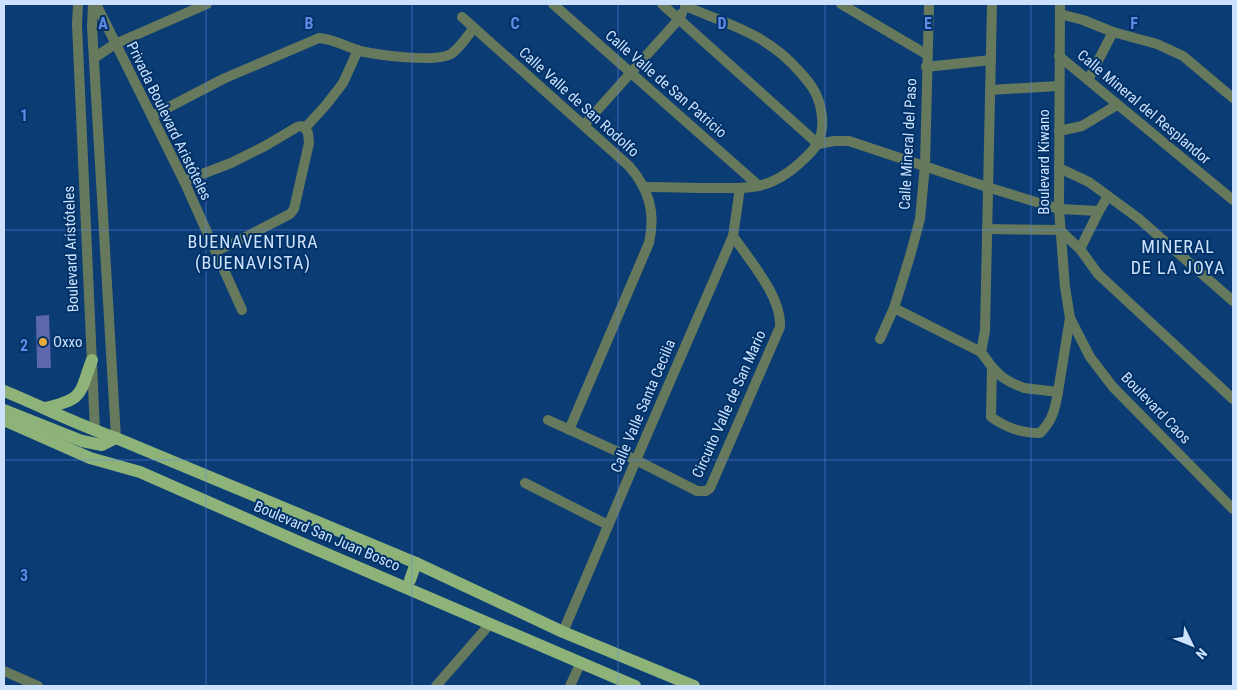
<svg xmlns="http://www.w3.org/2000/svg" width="1237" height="690" viewBox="0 0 1237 690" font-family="'Roboto Condensed',sans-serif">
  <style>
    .building { fill: #5c67ac }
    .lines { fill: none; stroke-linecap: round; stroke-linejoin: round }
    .minor { stroke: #66795c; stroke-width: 10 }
    .tertiary { stroke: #66795c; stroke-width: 10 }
    .primary { stroke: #8db379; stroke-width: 12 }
    .grid { fill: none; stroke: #6389e6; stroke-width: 1; stroke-opacity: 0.55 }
    .poi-dot { fill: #eca93b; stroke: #003167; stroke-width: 2 }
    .labels { text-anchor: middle; stroke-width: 4; stroke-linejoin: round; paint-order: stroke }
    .street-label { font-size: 15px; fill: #cce1fc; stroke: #003167 }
    .poi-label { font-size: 15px; fill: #cce1fc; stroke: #003167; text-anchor: start }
    .quarter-label { font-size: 18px; letter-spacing: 1px; fill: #cce1fc; stroke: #003167 }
    .grid-label { font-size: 16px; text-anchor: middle; font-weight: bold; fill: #6389e6; stroke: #003167; stroke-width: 4; stroke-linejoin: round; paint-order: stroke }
  </style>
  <rect width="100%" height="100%" fill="#0b3c73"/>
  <path class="building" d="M49,315L51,368H37L36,316Z"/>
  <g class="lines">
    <g class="minor">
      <path d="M96,4L184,181L242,310"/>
      <path d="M553,4L759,186"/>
      <path d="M662,4L818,144"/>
      <path d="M841,4L926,54"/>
      <path d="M1060,4L1059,209L1065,287L1070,318L1090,357L1113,387L1233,509"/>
      <path d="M1060,14L1083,20L1113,32L1157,44L1183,56L1233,98"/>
      <path d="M462,17L629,166C649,189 656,213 649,243L569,430"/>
      <path d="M1059,56L1233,200"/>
      <path d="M94,58L115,44L207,4"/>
      <path d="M926,67L991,60"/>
      <path d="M1088,80L1113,32"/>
      <path d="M990,90L1058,86"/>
      <path d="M152,116L223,79L319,38C334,39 346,47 360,51C378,55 436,63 451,54C460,48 467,36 474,28"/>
      <path d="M584,125L679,19L682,13"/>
      <path d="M305,128L326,105L343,83L358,50"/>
      <path d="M1059,131L1082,126L1117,105"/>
      <path d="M818,144L834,141H849L987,187L1059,209L1099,211L1108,196L1138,218L1233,301"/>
      <path d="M1059,168L1089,182L1108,196"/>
      <path d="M184,181L231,163L265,146L297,127L301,126L305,128"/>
      <path d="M644,187C666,187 689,188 712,188C727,188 743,189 758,186C778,182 797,167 811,152C822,141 824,125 821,110C818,93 810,83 799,71C767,34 728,24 685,6"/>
      <path d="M987,229L1060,230L1080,249L1098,274L1233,399"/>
      <path d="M1080,249L1099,211"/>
      <path d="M216,251L238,241L290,214L294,209L309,143L308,133L305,128"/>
      <path d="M894,308L981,352L992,367L1002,377L1012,383L1024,388L1058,392L1070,318"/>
      <path d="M880,339L894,308L910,256L920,219L925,165L929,4"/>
      <path d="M981,352L985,331L992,4"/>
      <path d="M992,367L991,417C1007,428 1021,433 1040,433C1053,420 1055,409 1058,392"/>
      <path d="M548,420L636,460L697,491H706L710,488L780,327C782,297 750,261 733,236"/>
      <path d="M525,483L608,525"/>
      <path d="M563,632L636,460L733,236L740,188"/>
      <path d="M4,671L38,686"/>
      <path d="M436,686L490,624"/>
      <path d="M570,686L581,662"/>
    </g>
    <g class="tertiary">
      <path d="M78,4L77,24L95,431"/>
      <path d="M93,4L92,27L116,438"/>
    </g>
    <g class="primary">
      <path d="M4,391C41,406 78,425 116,438L416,563L563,632L694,686"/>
      <path d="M45,408C85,399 79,394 92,360"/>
      <path d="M4,410L82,441L102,445L116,438"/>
      <path d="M4,420L90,458L140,472L299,542L635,686"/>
      <path d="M410,580L416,563"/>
    </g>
  </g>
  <path class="grid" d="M206,4V686M412,4V686M618,4V686M825,4V686M1031,4V686M4,230H1233M4,460H1233"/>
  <circle class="poi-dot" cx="43" cy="342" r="5"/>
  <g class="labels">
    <g class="street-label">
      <text transform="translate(666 84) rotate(41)" y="5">Calle Valle de San Patricio</text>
      <text transform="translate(579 102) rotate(42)" y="5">Calle Valle de San Rodolfo</text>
      <text transform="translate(1144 107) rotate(40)" y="5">Calle Mineral del Resplandor</text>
      <text transform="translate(169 121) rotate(64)" y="5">Privada Boulevard Aristóteles</text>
      <text transform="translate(908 144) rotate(-87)" y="5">Calle Mineral del Paso</text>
      <text transform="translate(1044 162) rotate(-90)" y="5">Boulevard Kiwano</text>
      <text transform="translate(71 249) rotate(-92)" y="5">Boulevard Aristóteles</text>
      <text transform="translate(729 404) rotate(-66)" y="5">Circuito Valle de San Mario</text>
      <text transform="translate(643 406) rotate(-67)" y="5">Calle Valle Santa Cecilia</text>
      <text transform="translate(1156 408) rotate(46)" y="5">Boulevard Caos</text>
      <text transform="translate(327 536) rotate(23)" y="5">Boulevard San Juan Bosco</text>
    </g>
    <g class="poi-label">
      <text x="53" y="347">Oxxo</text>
    </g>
    <g class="quarter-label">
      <text x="253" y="248">BUENAVENTURA<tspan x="253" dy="21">(BUENAVISTA)</tspan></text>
      <text x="1178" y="253">MINERAL<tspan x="1178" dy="21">DE LA JOYA</tspan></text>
    </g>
  </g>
  <g class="grid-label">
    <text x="103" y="29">A</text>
    <text x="309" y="29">B</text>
    <text x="515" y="29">C</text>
    <text x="722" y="29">D</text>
    <text x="928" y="29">E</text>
    <text x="1134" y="29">F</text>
    <text x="24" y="121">1</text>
    <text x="24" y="351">2</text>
    <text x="24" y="581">3</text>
  </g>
  <rect width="1237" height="690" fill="none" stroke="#cce1fc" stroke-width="10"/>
  <g transform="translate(1192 645) rotate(133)" stroke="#003167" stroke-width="4" paint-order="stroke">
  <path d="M0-4L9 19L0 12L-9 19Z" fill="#cce1fc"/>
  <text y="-8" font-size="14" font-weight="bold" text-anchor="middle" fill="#cce1fc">N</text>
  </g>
</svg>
